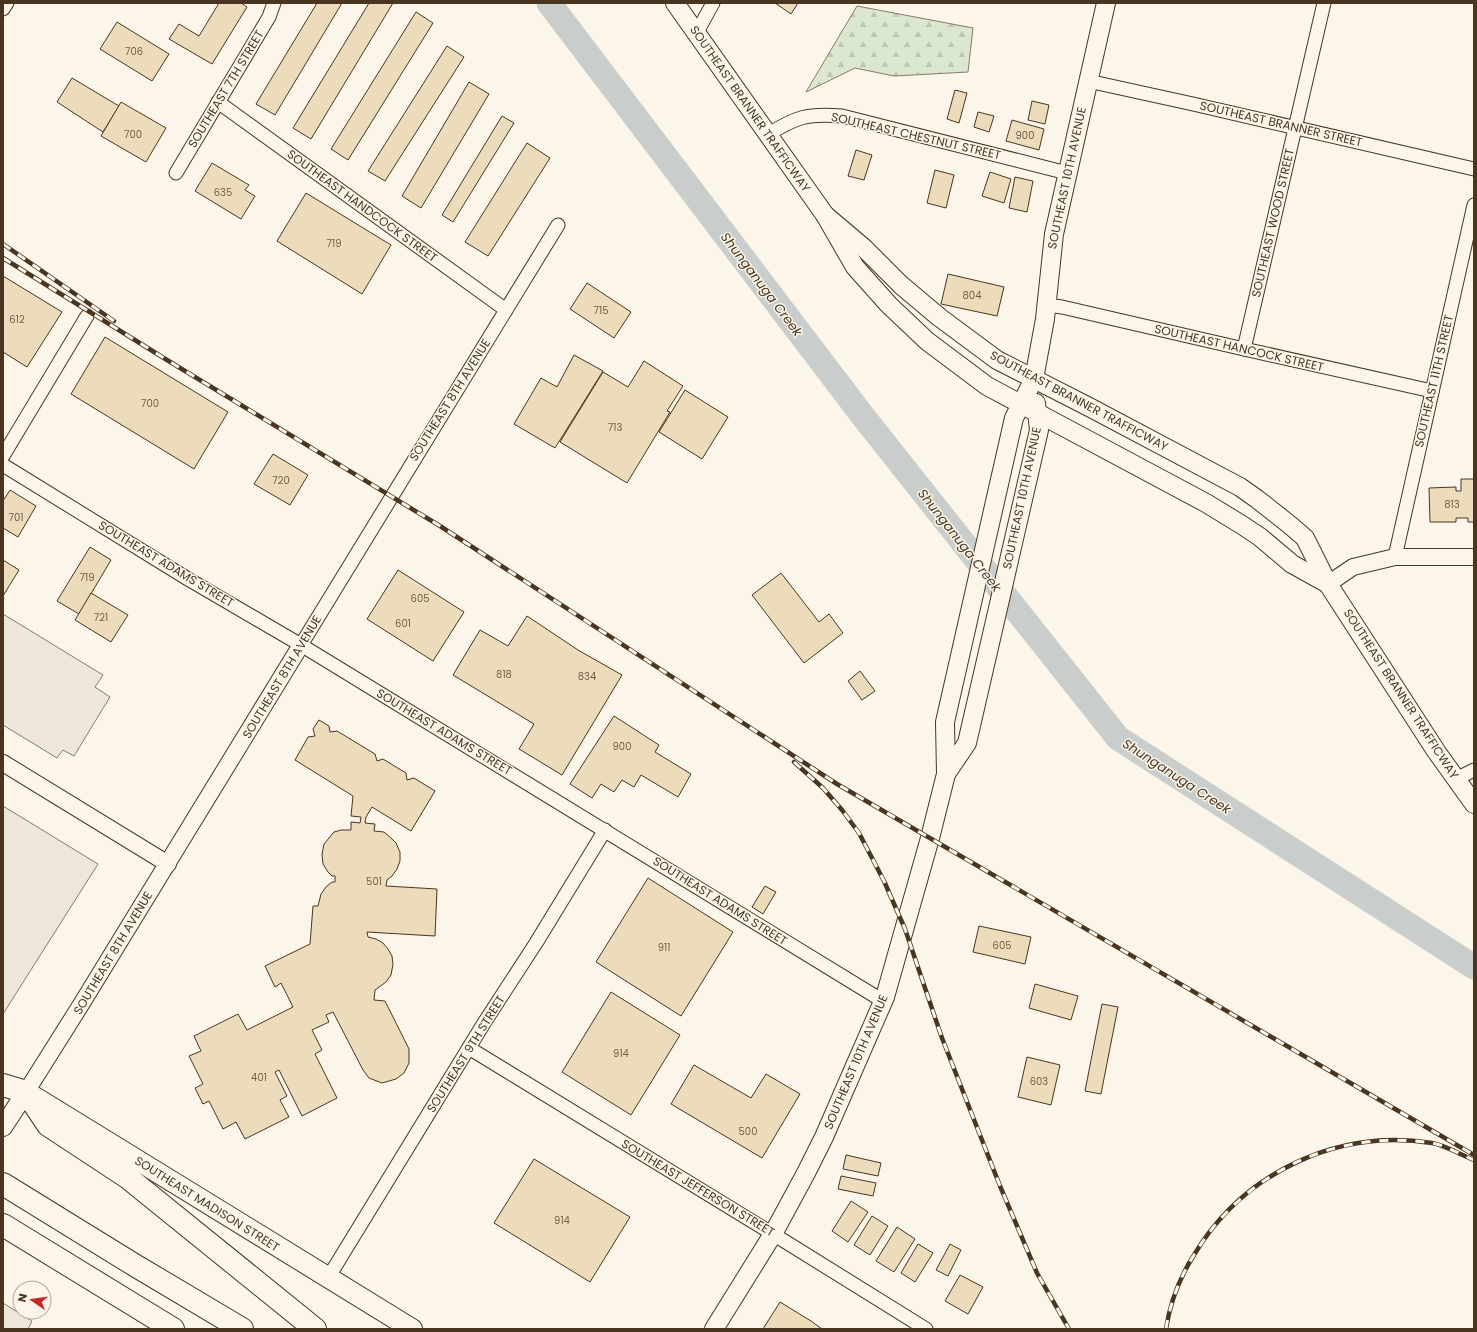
<svg xmlns="http://www.w3.org/2000/svg" width="1477" height="1332" viewBox="0 0 1477 1332" font-family="Poppins,sans-serif">
  <style>
    .forest { fill: url(#forest-firs); stroke: #887966 }
    .parking { fill: #ede7d9; stroke: #887966 }
    .lines { fill: none; stroke-linecap: round; stroke-linejoin: round }
    .river { stroke: #c9cecd; stroke-width: 25 }
    .building { fill: #ecdcbc; stroke: #4a3520 }
    .minor-casing { stroke: #4a3520; stroke-width: 15 }
    .tertiary-casing { stroke: #4a3520; stroke-width: 18 }
    .secondary-casing { stroke: #4a3520; stroke-width: 20 }
    .primary-casing { stroke: #4a3520; stroke-width: 22 }
    .motorway-casing { stroke: #4a3520; stroke-width: 24 }
    .minor { stroke: #fbf6e9; stroke-width: 13 }
    .tertiary { stroke: #fbf6e9; stroke-width: 16 }
    .secondary { stroke: #fbf6e9; stroke-width: 18 }
    .primary { stroke: #fbf6e9; stroke-width: 20 }
    .motorway { stroke: #fbf6e9; stroke-width: 22 }
    .rail-casing { stroke: #4a3520; stroke-width: 4.5 }
    .rail { stroke: #fbf6e9; stroke-width: 3; stroke-dasharray: 9; stroke-linecap: butt }
    .labels { text-anchor: middle; stroke-width: 3; stroke-linejoin: round; paint-order: stroke }
    .number-label { font-size: 10px; fill: #725f47 }
    .street-label { font-size: 12px; fill: #4a3520; stroke: #fbf6e9 }
    .water-label { font-size: 13px; font-style: italic; fill: #4a3520; stroke: #fbf6e9 }
  </style>
  <defs>
    <pattern id="forest-firs" width="22" height="20" patternUnits="userSpaceOnUse"><rect width="22" height="20" fill="#dce7d0"/><path d="M5 1l3.5 6h-7zM16 11l3.5 6h-7z" fill="#bec7b2"/></pattern>
  </defs>
  <rect width="100%" height="100%" fill="#fbf6e9"/>
  <path class="forest" d="M857,6L973,28L968,72L894,76L855,68L806,92Z"/>
  <g class="parking">
    <path d="M3,614L103,675L95,687L110,697L74,756L63,750L57,758L3,725Z"/>
    <path d="M3,806L98,864L3,1014Z"/>
    <path d="M3,1303L32,1321L28,1329H3Z"/>
  </g>
  <g class="lines">
    <path class="river" d="M549,3L862,415L1118,738L1474,967"/>
  </g>
  <g class="building">
    <path d="M219,3H241L247,7L212,64L169,39L179,24L199,36Z"/>
    <path d="M317,3H342L275,115L256,104Z"/>
    <path d="M369,3H393L311,139L293,128Z"/>
    <path d="M775,3H798L791,14Z"/>
    <path d="M416,12L433,23L348,160L331,149Z"/>
    <path d="M117,22L169,54L152,81L100,49Z"/>
    <path d="M447,46L464,57L385,181L368,171Z"/>
    <path d="M72,78L119,106L103,132L57,102Z"/>
    <path d="M469,82L489,94L421,208L402,196Z"/>
    <path d="M955,90L967,93L959,123L947,119Z"/>
    <path d="M1032,101L1049,105L1045,124L1028,120Z"/>
    <path d="M121,102L166,128L146,162L101,136Z"/>
    <path d="M978,112L994,116L989,132L974,127Z"/>
    <path d="M502,116L514,123L453,222L442,215Z"/>
    <path d="M1012,120L1044,129L1039,150L1006,141Z"/>
    <path d="M527,143L550,158L488,256L465,242Z"/>
    <path d="M856,150L872,155L864,180L848,176Z"/>
    <path d="M212,163L249,185L245,190L255,196L241,219L195,191Z"/>
    <path d="M935,170L954,175L946,208L927,203Z"/>
    <path d="M990,172L1011,179L1004,203L982,196Z"/>
    <path d="M1015,177L1033,181L1027,212L1009,208Z"/>
    <path d="M306,193L391,245L362,294L277,241Z"/>
    <path d="M948,274L1004,287L997,316L941,304Z"/>
    <path d="M3,276L62,312L27,367L3,352Z"/>
    <path d="M587,283L631,312L614,338L570,309Z"/>
    <path d="M105,337L228,412L194,469L71,394Z"/>
    <path d="M574,355L603,371L555,448L514,424L541,378L557,387Z"/>
    <path d="M644,361L683,386L667,411L670,412L627,483L560,442L603,372L628,387Z"/>
    <path d="M685,390L728,417L702,459L659,432Z"/>
    <path d="M273,454L308,475L290,505L254,484Z"/>
    <path d="M1461,479H1474V522H1468V518H1456V522H1430L1429,488L1456,487V491H1461Z"/>
    <path d="M10,490L36,506L18,537L3,528V501Z"/>
    <path d="M90,547L111,560L79,614L57,601Z"/>
    <path d="M3,560L19,570L3,596Z"/>
    <path d="M398,570L464,612L433,661L367,619Z"/>
    <path d="M781,573L819,622L829,614L843,633L804,663L752,595Z"/>
    <path d="M91,593L128,615L111,642L75,620Z"/>
    <path d="M527,616L578,650L622,675L562,775L519,749L534,724L453,675L480,630L508,646Z"/>
    <path d="M860,671L875,691L862,700L848,681Z"/>
    <path d="M614,716L659,745L655,752L691,774L678,797L641,775L634,787L622,780L614,792L601,784L592,798L570,784Z"/>
    <path d="M319,720L329,726L330,732L337,731L375,754L377,761L383,759L406,773L407,780L414,778L435,791L411,831L372,807L366,817L365,823L375,824L374,831L384,832L392,839L396,843L400,852V861L397,869L392,876L387,880L386,886L437,889L435,936L367,932L368,937L376,939L383,943L388,949L392,956L393,964L391,975L386,982L375,990L374,1000L385,1001L409,1049V1063L404,1073L396,1079L382,1083L369,1078L363,1070L333,1012L326,1015L329,1022L312,1030L322,1050L315,1054L337,1098L302,1116L279,1070L275,1072L287,1096L280,1100L289,1117L245,1139L236,1122L223,1129L209,1101L203,1104L195,1088L203,1084L189,1056L201,1051L194,1036L238,1014L247,1030L293,1007L281,983L275,987L265,966L310,944L313,906H318L321,894L326,887L332,882H335V876H332L328,872L323,864L322,854L324,844L334,832L341,830H351V822L360,823L361,817L351,816L353,796L295,760L308,737L315,736L313,729Z"/>
    <path d="M648,878L733,932L681,1016L596,962Z"/>
    <path d="M765,886L776,892L763,914L752,907Z"/>
    <path d="M979,926L1031,937L1025,964L973,952Z"/>
    <path d="M1035,984L1078,996L1071,1020L1029,1008Z"/>
    <path d="M611,992L680,1035L631,1115L562,1072Z"/>
    <path d="M1102,1004L1118,1007L1101,1094L1085,1091Z"/>
    <path d="M1027,1057L1060,1065L1051,1105L1018,1097Z"/>
    <path d="M694,1065L751,1098L766,1074L800,1094L762,1158L671,1104Z"/>
    <path d="M846,1155L881,1163L878,1176L843,1169Z"/>
    <path d="M534,1159L630,1217L590,1282L494,1223Z"/>
    <path d="M841,1176L876,1183L873,1196L838,1189Z"/>
    <path d="M851,1201L868,1212L848,1242L832,1231Z"/>
    <path d="M872,1216L888,1226L870,1255L854,1245Z"/>
    <path d="M897,1227L915,1239L894,1272L876,1261Z"/>
    <path d="M918,1244L933,1253L915,1282L901,1273Z"/>
    <path d="M950,1244L961,1250L948,1276L936,1270Z"/>
    <path d="M960,1275L983,1287L968,1314L945,1301Z"/>
    <path d="M780,1302L811,1321L822,1329H763Z"/>
  </g>
  <g class="lines">
    <g class="minor-casing">
      <g id="minor">
        <path d="M3,9L7,3"/>
        <path d="M696,34L713,3"/>
        <path d="M1088,81L1193,104L1474,169"/>
        <path d="M218,102L506,310"/>
        <path d="M767,135C796,117 807,113 842,116L1067,173"/>
        <path d="M176,173L269,17L274,3"/>
        <path d="M1046,305L1062,307L1244,349L1432,391"/>
        <path d="M1244,349L1324,3"/>
        <path d="M3,456L87,316"/>
        <path d="M3,465L188,579L301,645L883,1001"/>
        <path d="M1395,557L1474,205"/>
        <path d="M301,645L558,225"/>
        <path d="M1456,779L1474,770"/>
        <path d="M469,1048L773,1234L926,1329"/>
        <path d="M328,1278L484,1023L536,943L605,830"/>
      </g>
    </g>
    <g class="tertiary-casing">
      <g id="tertiary">
        <path d="M1328,584L1353,567L1395,557H1474"/>
        <path d="M3,763L168,864"/>
        <path d="M26,1092L82,1003L301,645"/>
      </g>
    </g>
    <g class="secondary-casing">
      <g id="secondary">
        <path d="M675,3L825,215L855,267L889,305L927,341L987,386L1206,503L1242,525L1260,537L1292,564L1328,584"/>
        <path d="M825,215L864,248L901,285L939,317L997,360L1091,408L1240,487L1257,499L1290,525L1305,538L1328,584L1436,751L1474,804"/>
        <path d="M946,774L967,743L1039,430L1036,403"/>
        <path d="M3,1127L26,1092"/>
        <path d="M714,1329L773,1234L806,1173L824,1137L885,997L930,838L946,774L945,722L1014,418L1034,379L1045,319L1054,234L1106,3"/>
      </g>
    </g>
    <g class="primary-casing">
      <path id="primary" d="M25,1091L412,1329"/>
    </g>
    <g class="motorway-casing">
      <g id="motorway">
        <path d="M3,1085L26,1092L48,1125L127,1177L315,1329"/>
        <path d="M3,1184L136,1266L242,1329"/>
        <path d="M3,1225L173,1329"/>
      </g>
    </g>
    <use href="#minor" class="minor"/>
    <use href="#tertiary" class="tertiary"/>
    <use href="#secondary" class="secondary"/>
    <use href="#primary" class="primary"/>
    <use href="#motorway" class="motorway"/>
    <g class="rail-casing">
      <g id="rail">
        <path d="M3,244L114,321"/>
        <path d="M3,258L167,360L440,526L837,784L1474,1155"/>
        <path d="M794,762L823,788L842,810L859,833L884,881L905,929L942,1038L1000,1186L1037,1273L1069,1329"/>
        <path d="M1166,1329C1170,1303 1180,1277 1194,1255C1243,1173 1337,1128 1432,1143C1445,1145 1461,1155 1474,1160"/>
      </g>
    </g>
    <use href="#rail" class="rail"/>
  </g>
  <g class="labels">
    <g class="number-label">
      <text x="134" y="55">706</text>
      <text x="133" y="138">700</text>
      <text x="1025" y="139">900</text>
      <text x="223" y="196">635</text>
      <text x="334" y="247">719</text>
      <text x="972" y="299">804</text>
      <text x="601" y="314">715</text>
      <text x="17" y="323">612</text>
      <text x="150" y="407">700</text>
      <text x="615" y="431">713</text>
      <text x="281" y="484">720</text>
      <text x="1452" y="508">813</text>
      <text x="16" y="521">701</text>
      <text x="87" y="581">719</text>
      <text x="420" y="602">605</text>
      <text x="101" y="621">721</text>
      <text x="403" y="627">601</text>
      <text x="504" y="678">818</text>
      <text x="587" y="680">834</text>
      <text x="622" y="750">900</text>
      <text x="374" y="885">501</text>
      <text x="1002" y="949">605</text>
      <text x="664" y="951">911</text>
      <text x="621" y="1057">914</text>
      <text x="259" y="1081">401</text>
      <text x="1039" y="1085">603</text>
      <text x="748" y="1135">500</text>
      <text x="562" y="1224">914</text>
    </g>
    <g class="street-label">
      <text transform="translate(226 89) rotate(-59)" y="4">SOUTHEAST 7TH STREET</text>
      <text transform="translate(750 109) rotate(55)" y="4">SOUTHEAST BRANNER TRAFFICWAY</text>
      <text transform="translate(1281 124) rotate(13)" y="4">SOUTHEAST BRANNER STREET</text>
      <text transform="translate(916 136) rotate(13)" y="4">SOUTHEAST CHESTNUT STREET</text>
      <text transform="translate(1067 178) rotate(-78)" y="4">SOUTHEAST 10TH AVENUE</text>
      <text transform="translate(362 206) rotate(36)" y="4">SOUTHEAST HANDCOCK STREET</text>
      <text transform="translate(1273 223) rotate(-77)" y="4">SOUTHEAST WOOD STREET</text>
      <text transform="translate(1239 348) rotate(13)" y="4">SOUTHEAST HANCOCK STREET</text>
      <text transform="translate(1434 381) rotate(-77)" y="4">SOUTHEAST 11TH STREET</text>
      <text transform="translate(450 400) rotate(-58)" y="4">SOUTHEAST 8TH AVENUE</text>
      <text transform="translate(1079 401) rotate(28)" y="4">SOUTHEAST BRANNER TRAFFICWAY</text>
      <text transform="translate(1022 498) rotate(-78)" y="4">SOUTHEAST 10TH AVENUE</text>
      <text transform="translate(166 564) rotate(31)" y="4">SOUTHEAST ADAMS STREET</text>
      <text transform="translate(282 677) rotate(-59)" y="4">SOUTHEAST 8TH AVENUE</text>
      <text transform="translate(1401 694) rotate(57)" y="4">SOUTHEAST BRANNER TRAFFICWAY</text>
      <text transform="translate(444 732) rotate(31)" y="4">SOUTHEAST ADAMS STREET</text>
      <text transform="translate(720 901) rotate(32)" y="4">SOUTHEAST ADAMS STREET</text>
      <text transform="translate(113 953) rotate(-59)" y="4">SOUTHEAST 8TH AVENUE</text>
      <text transform="translate(466 1054) rotate(-58)" y="4">SOUTHEAST 9TH STREET</text>
      <text transform="translate(856 1062) rotate(-67)" y="4">SOUTHEAST 10TH AVENUE</text>
      <text transform="translate(698 1188) rotate(31)" y="4">SOUTHEAST JEFFERSON STREET</text>
      <text transform="translate(207 1204) rotate(32)" y="4">SOUTHEAST MADISON STREET</text>
    </g>
    <g class="water-label">
      <text transform="translate(762 284) rotate(53)" y="5">Shunganuga Creek</text>
      <text transform="translate(960 540) rotate(52)" y="5">Shunganuga Creek</text>
      <text transform="translate(1177 776) rotate(33)" y="5">Shunganuga Creek</text>
    </g>
  </g>
  <rect width="1477" height="1332" fill="none" stroke="#4a3520" stroke-width="8"/>
  <g transform="translate(32 1300) rotate(283)"><circle r="19" fill="#fbf6e9" stroke="#b4a999"/>
  <path d="M0-3L7 15L0 10L-7 15Z" fill="#c62828"/>
  <text y="-6" font-size="11" font-weight="bold" text-anchor="middle" fill="#4a3520">N</text>
  </g>
</svg>
